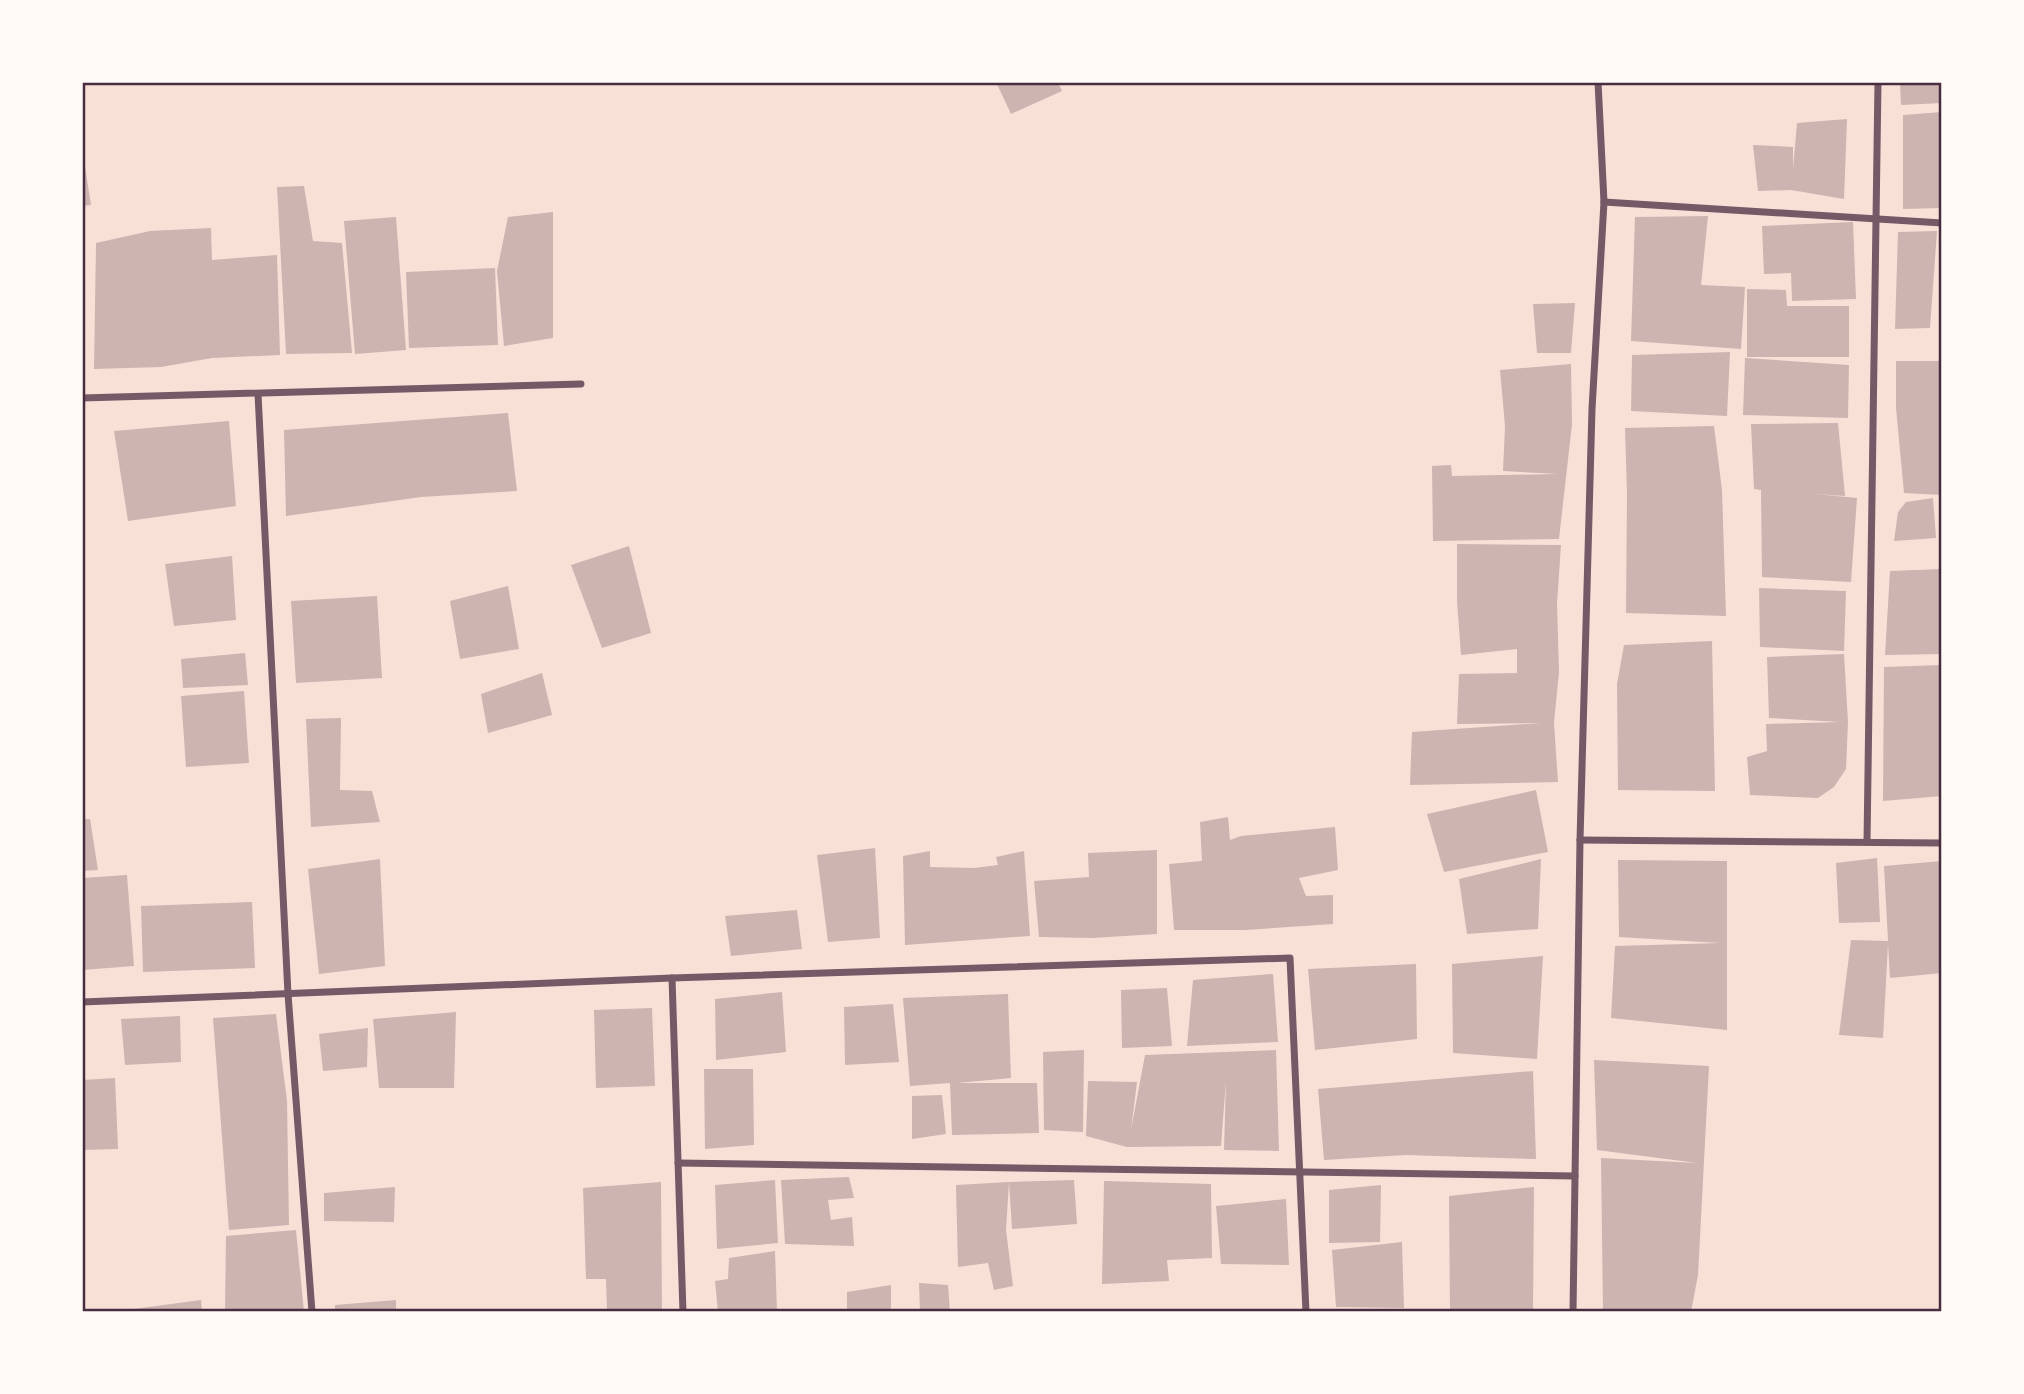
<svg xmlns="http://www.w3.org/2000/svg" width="2024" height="1394" viewBox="0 0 2024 1394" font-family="'Open Sans',sans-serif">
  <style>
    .building { fill: #ccb4b1 }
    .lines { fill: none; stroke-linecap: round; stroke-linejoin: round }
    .minor { stroke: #755966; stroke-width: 7 }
    .neatline { fill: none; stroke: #4a2c40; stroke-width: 2.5 }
  </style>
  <rect width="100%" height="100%" fill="#f7e1d7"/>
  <g class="building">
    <path d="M996,82H1058L1062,91L1011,114Z"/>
    <path d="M1900,82H1942V103L1901,105Z"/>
    <path d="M1942,112V208L1903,209V115Z"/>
    <path d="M1847,119L1844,199L1791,190L1758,191L1753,145L1793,147V169L1797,123Z"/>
    <path d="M82,148L91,205L82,206Z"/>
    <path d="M304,186L313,241L342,243L352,353L286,354L277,187Z"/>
    <path d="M553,212V338L504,346L497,271L508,217Z"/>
    <path d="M1708,216L1701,285L1745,287L1741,349L1631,341L1635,217Z"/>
    <path d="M396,217L406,350L355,354L344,221Z"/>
    <path d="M1853,222L1856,299L1792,301L1791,273L1764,274L1762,226Z"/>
    <path d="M211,228L212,260L277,255L280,355L212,358L161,367L94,369L96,243L150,231Z"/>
    <path d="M1937,231L1930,328L1895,329L1898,232Z"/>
    <path d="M495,268L498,345L409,348L406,272Z"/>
    <path d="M1747,289L1786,290L1787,306H1849V357H1747Z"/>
    <path d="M1575,303L1571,353H1537L1533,304Z"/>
    <path d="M1730,352L1727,416L1631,411L1632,355Z"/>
    <path d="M1745,358L1849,365L1848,418L1743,415Z"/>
    <path d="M1896,361H1942V495L1904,493L1896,408Z"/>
    <path d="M1571,364L1572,424L1559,539L1433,541L1432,466L1451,465L1452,476L1558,474L1503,471L1505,426L1500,370Z"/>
    <path d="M508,413L517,491L421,497L286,516L284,430Z"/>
    <path d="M229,421L236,506L128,521L114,431Z"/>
    <path d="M1838,423L1845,496L1815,494L1857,498L1851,582L1762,577L1761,490L1754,489L1751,424Z"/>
    <path d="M1714,426L1722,490L1726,616L1626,613L1627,493L1625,428Z"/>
    <path d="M1933,498L1936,538L1894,541L1898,512L1906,502Z"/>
    <path d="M1457,544L1561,545L1557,604L1559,672L1554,723L1558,782L1410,785L1412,732L1542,723L1457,724L1459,674L1517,673V649L1461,655L1457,601Z"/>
    <path d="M629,546L651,633L602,648L571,565Z"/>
    <path d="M232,556L236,620L174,626L165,564Z"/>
    <path d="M1942,569V654L1885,655L1890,571Z"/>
    <path d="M508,586L519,649L460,659L450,601Z"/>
    <path d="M1759,588L1846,591L1844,651L1760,647Z"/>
    <path d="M377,596L382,678L296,683L291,601Z"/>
    <path d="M1712,641L1715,791L1618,790L1617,684L1624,645Z"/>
    <path d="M245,653L248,685L183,688L181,659Z"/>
    <path d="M1844,654L1848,722L1846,769L1834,787L1818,798L1750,795L1747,757L1767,751L1766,724L1840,722L1769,718L1767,657Z"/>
    <path d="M1942,665V796L1883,801L1884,667Z"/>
    <path d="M542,673L552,715L488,733L481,694Z"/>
    <path d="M244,691L249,763L186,767L181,696Z"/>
    <path d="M341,718L340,790L372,791L380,822L311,827L306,719Z"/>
    <path d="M1536,790L1548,852L1444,872L1427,814Z"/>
    <path d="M1228,817L1230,840L1241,836L1335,827L1338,870L1299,878L1306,896L1333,895V924L1245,930H1174L1169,864L1202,861L1200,822Z"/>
    <path d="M82,819H90L98,870L82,871Z"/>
    <path d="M875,848L880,938L828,942L817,855Z"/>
    <path d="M1157,850V934L1092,938L1039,937L1034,881L1089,877L1088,853Z"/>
    <path d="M930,851V867L974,868L998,865L996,857L1024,851L1030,936L905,945L903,856Z"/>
    <path d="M1877,858L1880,922L1839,923L1836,863Z"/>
    <path d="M380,859L385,966L319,974L308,869Z"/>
    <path d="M1541,859L1538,929L1467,934L1459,879Z"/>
    <path d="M1618,860L1727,861V1030L1611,1018L1615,946L1720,943L1619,937Z"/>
    <path d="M1942,861V973L1890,978L1888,944L1883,1038L1839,1035L1851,940L1888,941L1884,866Z"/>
    <path d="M127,875L134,966L82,970V878Z"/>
    <path d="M252,902L255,968L143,972L141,906Z"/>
    <path d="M797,910L802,949L731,956L725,916Z"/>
    <path d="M1543,956L1537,1059L1453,1053L1452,964Z"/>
    <path d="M1416,964L1417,1039L1315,1050L1308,969Z"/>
    <path d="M1273,974L1278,1042L1187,1046L1193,980Z"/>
    <path d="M1167,988L1172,1046L1122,1048L1121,990Z"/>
    <path d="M782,992L786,1052L716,1060L715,999Z"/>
    <path d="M1008,994L1011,1078L957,1083H1037L1039,1133L952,1135L950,1083L910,1086L903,998Z"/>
    <path d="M893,1004L899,1062L845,1065L844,1007Z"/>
    <path d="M652,1008L655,1086L596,1088L594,1010Z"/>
    <path d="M456,1012L454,1088H379L373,1019Z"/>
    <path d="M276,1014L287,1101L289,1225L229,1230L213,1018Z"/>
    <path d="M180,1016L181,1062L125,1065L121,1019Z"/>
    <path d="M368,1028L367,1067L323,1071L319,1034Z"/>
    <path d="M1084,1050L1083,1132L1044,1130L1043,1052Z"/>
    <path d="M1276,1050L1279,1151L1224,1150L1226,1081L1221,1146L1127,1147L1086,1136L1088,1081L1137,1082L1131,1130L1145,1055Z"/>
    <path d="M1594,1060L1709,1066L1698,1275L1691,1312H1603L1601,1158L1697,1163L1597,1150Z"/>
    <path d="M704,1069H753L754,1145L705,1149Z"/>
    <path d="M1533,1071L1536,1159L1406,1155L1324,1160L1318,1089Z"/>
    <path d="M115,1078L118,1149L82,1150V1080Z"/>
    <path d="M942,1095L946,1134L912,1139V1096Z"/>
    <path d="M849,1177L854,1198L828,1200L831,1220L852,1217L854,1246L785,1244L781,1180Z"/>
    <path d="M775,1180L778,1243L717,1249L715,1185Z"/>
    <path d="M1074,1180L1077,1224L1012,1229L1009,1182Z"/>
    <path d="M1104,1181L1211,1184L1212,1258L1167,1260L1169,1281L1102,1284Z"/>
    <path d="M661,1182L662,1312H607L606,1279H586L583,1188Z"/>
    <path d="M1009,1182L1006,1230L1013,1286L994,1290L988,1263L958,1267L956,1185Z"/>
    <path d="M1381,1185L1380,1242L1329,1243V1190Z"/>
    <path d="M395,1187L394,1222L324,1221V1193Z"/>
    <path d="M1534,1187L1533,1312H1450L1449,1196Z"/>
    <path d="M1286,1199L1289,1265L1221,1264L1216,1206Z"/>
    <path d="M296,1230L304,1312H225L226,1236Z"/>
    <path d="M1402,1242L1404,1308L1336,1307L1332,1250Z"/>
    <path d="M775,1251L777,1312H718L715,1281L728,1279L729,1258Z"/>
    <path d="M919,1283L948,1285L950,1312H920Z"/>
    <path d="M891,1285V1312H847V1292Z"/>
    <path d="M201,1300L202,1312H126V1310Z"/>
    <path d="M396,1300V1312H335V1305Z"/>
  </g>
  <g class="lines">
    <g class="minor">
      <path d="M1604,202L1942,223"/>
      <path d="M258,394L288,994L312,1312"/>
      <path d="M82,398L581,384"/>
      <path d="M1580,840L1942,843"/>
      <path d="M1867,842L1878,82"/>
      <path d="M672,978L683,1312"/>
      <path d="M82,1002L672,978L1290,958L1306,1312"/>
      <path d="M678,1163L1575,1176"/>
      <path d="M1573,1312L1580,840L1592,409L1604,202L1598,82"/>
    </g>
  </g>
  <rect width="2024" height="1394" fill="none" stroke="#fffaf5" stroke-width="168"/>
  <rect x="84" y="84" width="1856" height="1226" class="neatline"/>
</svg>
